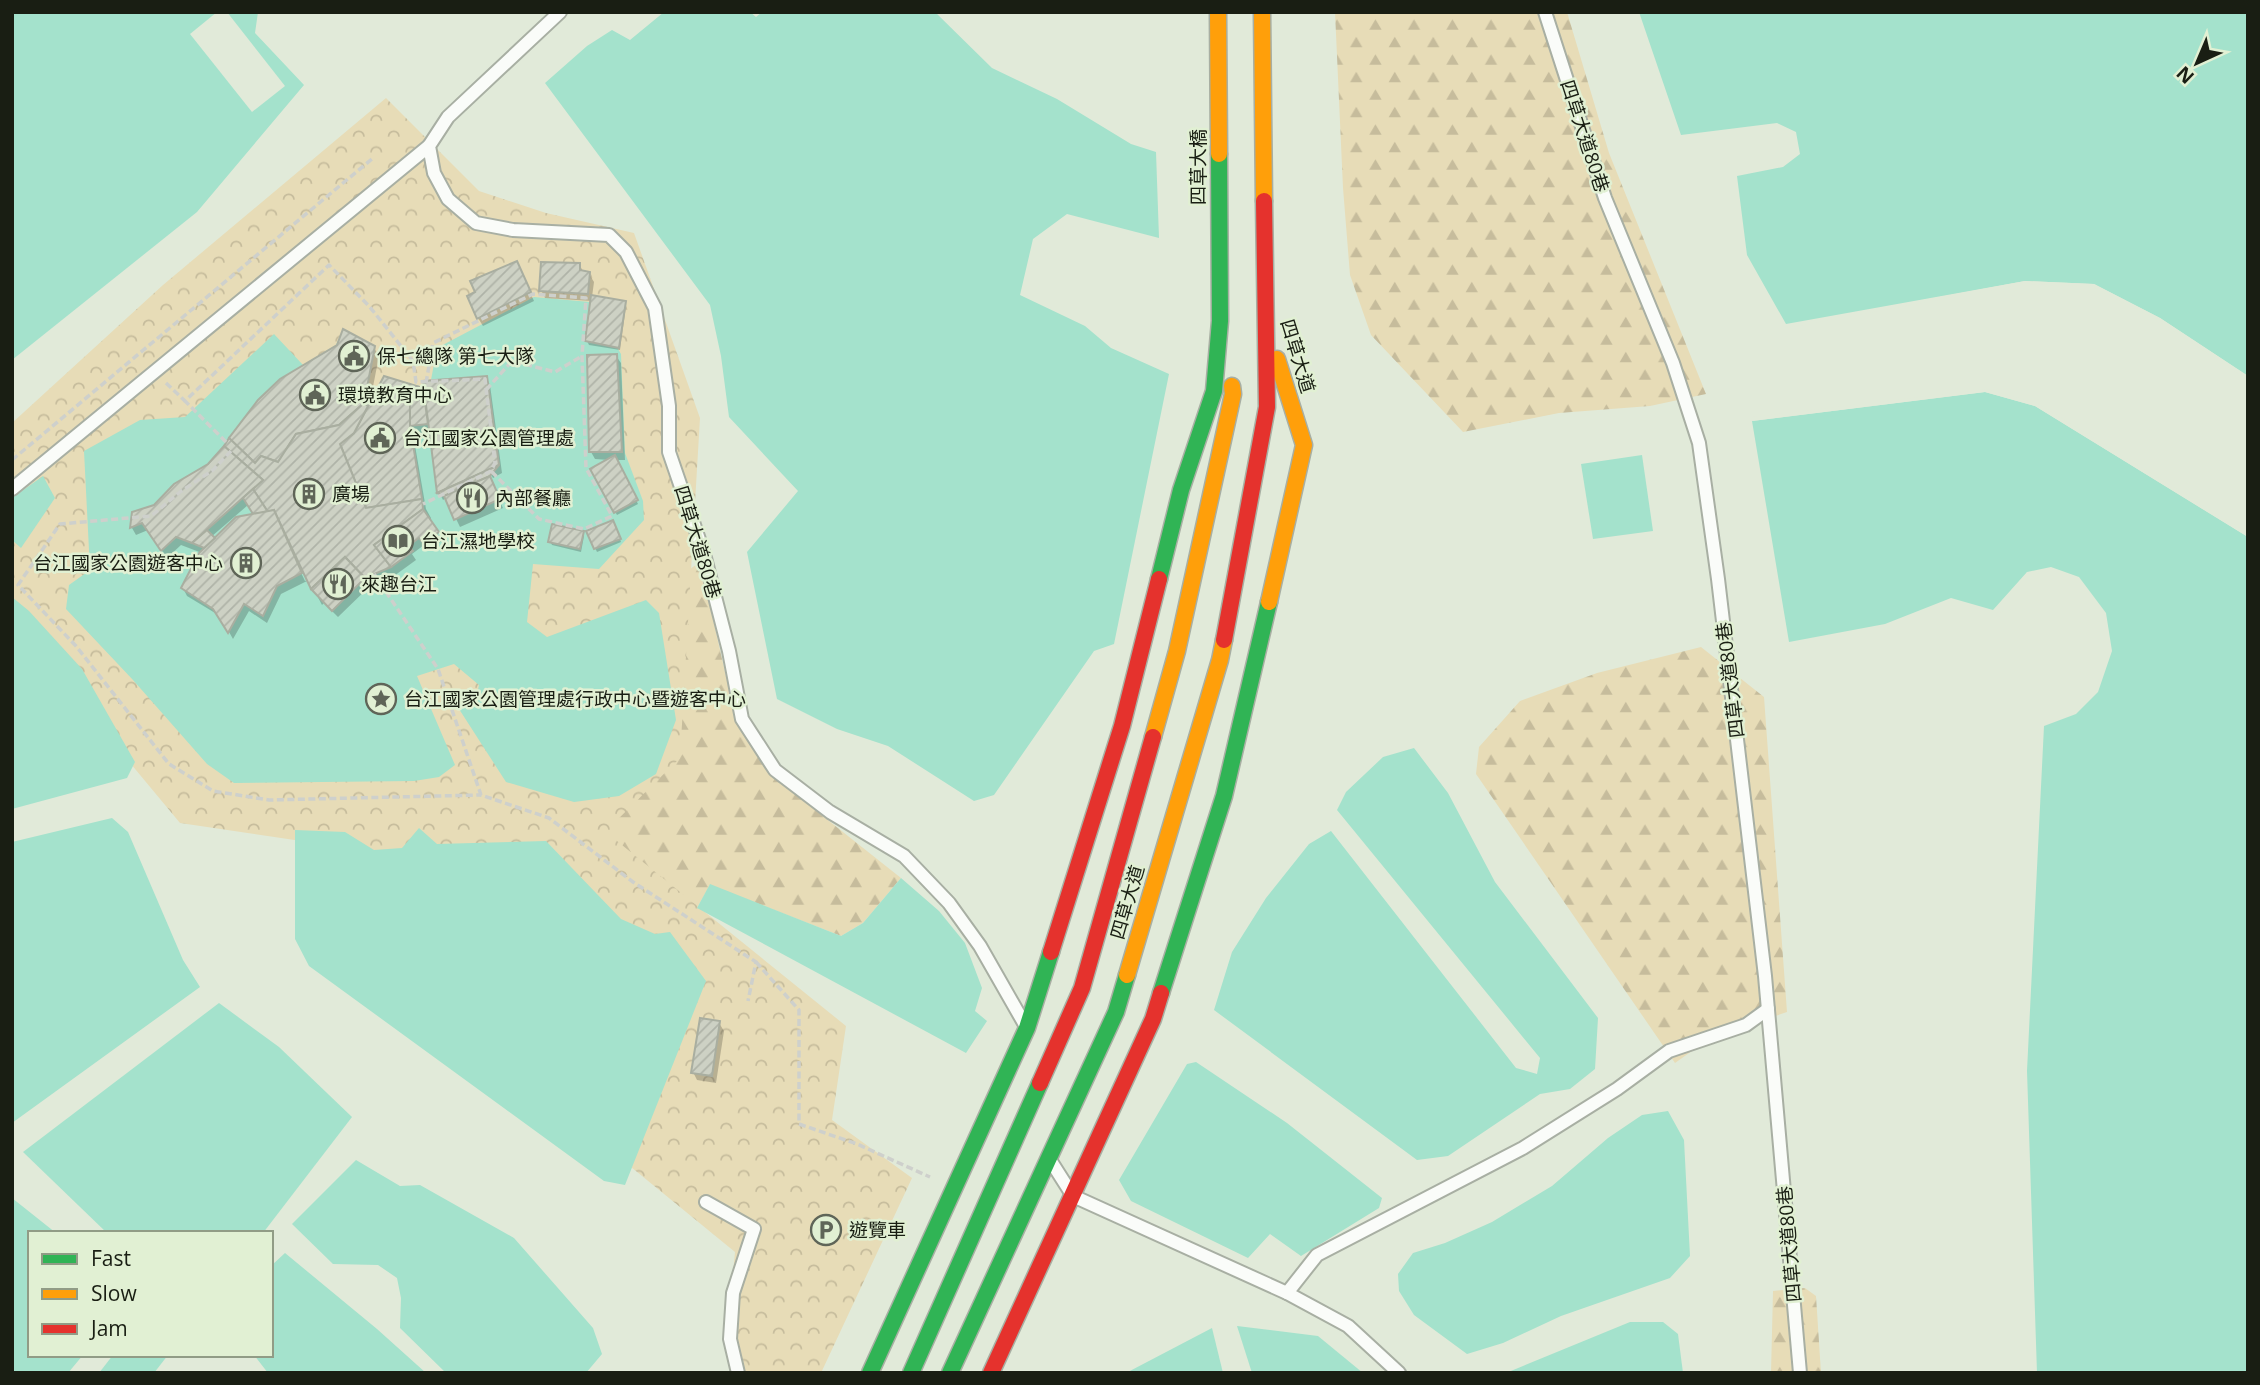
<svg xmlns="http://www.w3.org/2000/svg" width="2260" height="1385" viewBox="0 0 2260 1385" font-family="'Open Sans','Noto Sans TC',sans-serif">
  <style>
    .forest { fill: url(#forest-firs) }
    .park { fill: url(#park-crowns) }
    .water { fill: #a4e2cc }
    .pier { fill: #e1ead9 }
    .shadow { fill: #0003; fill-rule: evenodd }
    .building { fill: url(#building-hatch); stroke: #a9aea0; stroke-width: 2 }
    .lines { fill: none; stroke-linecap: round; stroke-linejoin: round }
    .lane-casing { stroke: #a8afa3; stroke-width: 16 }
    .fast-casing { stroke: #a8afa3; stroke-width: 19 }
    .slow-casing { stroke: #a8afa3; stroke-width: 19 }
    .jam-casing { stroke: #a8afa3; stroke-width: 19 }
    .path { stroke: #ced0cc; stroke-width: 3.5; stroke-dasharray: 7 3.5; stroke-linecap: butt }
    .lane { stroke: #fafcf9; stroke-width: 12 }
    .fast { stroke: #30b455; stroke-width: 16 }
    .slow { stroke: #ff9f0a; stroke-width: 16 }
    .jam { stroke: #e5322d; stroke-width: 16 }
    .labels { text-anchor: middle; stroke-width: 5; stroke-linejoin: round; paint-order: stroke }
    .street-label { font-size: 19px; fill: #191e13; stroke: #e1f0d3 }
    .poi-label { font-size: 19px; fill: #191e13; stroke: #e1f0d3; text-anchor: start }
  </style>
  <defs>
    <pattern id="forest-firs" width="22" height="20" patternUnits="userSpaceOnUse" patternTransform="scale(1.75)"><rect width="22" height="20" fill="#e7dcb7"/><path d="M5 1l3.5 6h-7zM16 11l3.5 6h-7z" fill="#c6bc9c"/></pattern>
    <pattern id="park-crowns" width="20" height="18" patternUnits="userSpaceOnUse" patternTransform="scale(1.75)"><rect width="20" height="18" fill="#e7dcb7"/><path d="M2 6a3 3 0 1 1 6 0M12 15a3 3 0 1 1 6 0" fill="none" stroke="#c6bc9c"/></pattern>
    <pattern id="building-hatch" width="6" height="6" patternUnits="userSpaceOnUse" patternTransform="scale(1.75)"><rect width="6" height="6" fill="#cdd1c4"/><path d="M-1 1l2-2M0 6l6-6M5 7l2-2" fill="none" stroke="#afb3a8"/></pattern>
  </defs>
  <rect width="100%" height="100%" fill="#e1ead9"/>
  <g class="forest">
    <path d="M1335,12H1567L1609,153L1706,394L1650,406L1559,413L1463,432L1371,335L1350,275L1343,188Z"/>
    <path d="M700,562L737,725L771,775L901,878L863,923L841,936L710,885L697,908L573,818L646,600Z"/>
    <path d="M1701,647L1764,697L1787,1012L1709,1039L1675,1063L1476,774L1479,747L1520,701L1597,673Z"/>
    <path d="M1805,1288L1816,1296L1821,1373H1771L1773,1291Z"/>
  </g>
  <path class="park" d="M386,98L479,191L546,213L634,233L700,418L680,758L611,826L617,841L846,1026L832,1120L912,1178L821,1373H730L726,1349L735,1252L445,1015L308,842L180,823L12,621V423L163,285Z"/>
  <g class="water">
    <path d="M12,12H258L255,33L304,85L197,212L12,360Z"/>
    <path d="M664,12H750L756,17L762,12H935L992,68L1057,99L1131,144L1156,152L1159,238L1067,214L1033,239L1020,295L1085,326L1111,348L1169,374L1114,644L1094,651L994,795L974,801L888,746L837,729L777,699L747,552L798,491L729,417L721,356L710,305L545,83L587,46L612,30L630,40Z"/>
    <path d="M1639,12H2248V376L2160,318L2094,284L2025,281L1786,324L1747,255L1737,176L1783,167L1800,154L1796,132L1777,123L1681,135Z"/>
    <path d="M534,297L590,302L621,354L625,453L643,501L644,520L599,569L533,564L527,622L547,637L646,600L659,613L676,720L656,774L619,796L574,802L506,782L459,709L476,699L479,685L454,664L417,676L455,765L439,777L414,781L234,783L207,764L133,680L66,609L69,585L90,570L84,451L140,420L185,417L274,334L303,365L336,345L343,329L375,346L367,390L373,396L384,376L423,387V381L431,380L437,348Z"/>
    <path d="M1985,392L2035,406L2248,537V1373H2037L2027,1071L2044,726L2076,714L2098,692L2112,651L2106,613L2079,577L2051,567L2027,572L2016,606L1993,610L1951,598L1885,624L1789,642L1752,421Z"/>
    <path d="M1642,455L1653,531L1593,539L1581,464Z"/>
    <path d="M43,476L55,498L21,548L12,540V498Z"/>
    <path d="M12,597L29,611L82,669L135,762L127,778L12,809Z"/>
    <path d="M1414,748L1448,793L1495,882L1598,1018L1595,1069L1570,1089L1540,1094L1448,1156L1417,1160L1214,1010L1232,952L1266,898L1309,844L1331,831L1516,1068L1537,1074L1540,1058L1337,810L1346,792L1383,757Z"/>
    <path d="M112,818L128,832L183,960L200,987L12,1123V842Z"/>
    <path d="M419,828L437,844L546,841L621,919L655,934L670,932L706,981L625,1185L604,1181L309,966L295,939V830L345,832L374,850L402,848Z"/>
    <path d="M901,878L939,911L965,943L982,988L975,1011L987,1021L966,1053L697,908L710,884L841,936L863,923Z"/>
    <path d="M219,1003L279,1047L352,1117L263,1233H107L23,1152Z"/>
    <path d="M1196,1062L1287,1123L1382,1198L1379,1208L1301,1256L1270,1234L1248,1258L1131,1201L1119,1180L1187,1064Z"/>
    <path d="M1668,1111L1684,1140L1690,1256L1670,1278L1561,1316L1503,1343L1467,1354L1414,1315L1399,1291L1398,1274L1413,1253L1445,1243L1492,1222L1552,1186L1608,1138L1642,1115Z"/>
    <path d="M356,1160L400,1186L420,1185L514,1238L593,1328L602,1354L586,1373H446L400,1328L401,1298L397,1278L378,1265L333,1264L292,1224Z"/>
    <path d="M12,1198L56,1233H30V1355H83L68,1373H12Z"/>
    <path d="M285,1253L377,1329L426,1373H268L254,1355H271V1266Z"/>
    <path d="M1630,1322H1663L1678,1334L1683,1373H1506Z"/>
    <path d="M1237,1326L1318,1336L1363,1373H1252Z"/>
    <path d="M1212,1328L1223,1373H1126Z"/>
    <path d="M113,1355H168L154,1373H99Z"/>
  </g>
  <g class="pier">
    <path d="M217,12H227L285,86L252,112L190,34Z"/>
    <path d="M2025,281L2094,284L2160,318L2248,376V380L2158,321L2093,287L2025,284L1787,328L1784,326Z"/>
    <path d="M1986,389L2037,403L2248,533V537L2035,406L1985,392L1752,421L1753,417Z"/>
    <path d="M2027,572L2039,573L2030,575L2019,608L1993,614L1985,611L1993,610Z"/>
  </g>
  <g class="shadow">
    <path d="M579,264L584,273L589,274L594,282L592,297L625,302L626,306L620,350L589,345L587,341L592,301L545,298L541,290Z"/>
    <path d="M520,271L534,301L483,326L478,318Z"/>
    <path d="M374,348L379,356L371,397L374,399L385,378L425,390L486,377L490,385L502,473L493,478L489,471L486,473L503,508L460,527L446,498L443,500L439,492L431,432L413,434L426,509L431,518V524L442,541L429,550L424,545L412,554L416,560L394,576L399,584L376,594L369,587L338,617L324,603L322,605L309,580L281,594L267,623L249,611L233,639L220,616L187,596L183,588L202,553L181,545L167,558L148,530L136,535L132,528L134,514L155,506ZM248,505L255,516L215,541L211,537ZM279,527H283L308,580L305,581Z"/>
    <path d="M616,356L621,363L625,460H616L638,504L617,515L592,469L609,460L595,459L591,452Z"/>
    <path d="M615,525L621,542L597,552L588,532Z"/>
    <path d="M583,533L584,536L581,552L552,545L550,541Z"/>
    <path d="M719,1023L724,1031L716,1083L697,1080L693,1072Z"/>
  </g>
  <g class="building">
    <path d="M517,261L531,292L477,319L467,296L475,292L470,281Z"/>
    <path d="M541,262L580,263V270L590,272L588,294L539,291Z"/>
    <path d="M591,295L626,301L619,348L585,341Z"/>
    <path d="M343,329L375,346L364,403L339,425L296,434L278,462L261,456L255,463L229,438L258,400L280,379L337,345Z"/>
    <path d="M617,354L622,452H589L587,355Z"/>
    <path d="M384,376L410,384V426L422,499L366,508L340,444L354,433Z"/>
    <path d="M487,376L499,465L437,493L423,381Z"/>
    <path d="M410,384L423,388L428,424L410,426Z"/>
    <path d="M364,403L368,406L354,433L340,444L366,508L422,499L423,509L374,545L391,567L365,578L345,557L311,589L274,510L268,512L253,489L263,480L224,446L229,438L255,463L261,456L278,462L296,434L339,425Z"/>
    <path d="M224,446L263,480L192,543L176,537L161,551L142,523L130,528L132,512L154,505L174,484L208,464Z"/>
    <path d="M615,455L638,500L614,513L590,469Z"/>
    <path d="M499,465L490,476L444,496L437,493Z"/>
    <path d="M490,476L500,499L454,520L444,496Z"/>
    <path d="M253,489L268,512L253,514L243,498Z"/>
    <path d="M423,509L439,532L423,543L419,538L408,546L413,551L391,567L374,545Z"/>
    <path d="M274,510L302,573L277,586L263,616L244,604L228,633L213,609L181,588L199,553L236,517Z"/>
    <path d="M613,520L621,539L594,549L586,531Z"/>
    <path d="M552,524L584,531L580,549L548,542Z"/>
    <path d="M207,530L215,538L204,548L192,543Z"/>
    <path d="M345,557L365,578L332,611L311,589Z"/>
    <path d="M700,1018L720,1021L712,1076L691,1073Z"/>
  </g>
  <g class="lines">
    <g class="lane-casing">
      <g id="lane">
        <path d="M560,12L448,117L429,146L434,173L448,199L476,223L513,230L609,235L626,252L655,308L669,406V452L704,554L729,651L742,719L775,770L830,812L904,856L949,903L980,946L1024,1023"/>
        <path d="M1545,12L1605,198L1673,363L1699,443L1718,579L1765,976L1800,1373"/>
        <path d="M12,489L429,146"/>
        <path d="M1052,1163L1073,1196L1287,1293L1348,1326L1399,1373"/>
        <path d="M706,1202L754,1229L733,1293L730,1339L738,1373"/>
        <path d="M1287,1293L1317,1255L1523,1148L1617,1089L1669,1051L1746,1025L1768,1009"/>
      </g>
    </g>
    <g class="fast-casing">
      <g id="fast">
        <path d="M1159,579L1181,490L1214,391L1220,321L1219,154"/>
        <path d="M1161,993L1224,796L1269,602"/>
        <path d="M870,1373L1027,1028L1051,952"/>
        <path d="M911,1373L1040,1083"/>
        <path d="M950,1373L1116,1012L1127,975"/>
      </g>
    </g>
    <g class="slow-casing">
      <g id="slow">
        <path d="M1218,12L1219,154"/>
        <path d="M1262,12L1264,201"/>
        <path d="M1269,602L1304,445L1277,359"/>
        <path d="M1153,737L1177,651L1233,394L1232,386"/>
        <path d="M1127,975L1220,660L1224,640"/>
      </g>
    </g>
    <g class="jam-casing">
      <g id="jam">
        <path d="M1224,640L1267,407L1264,201"/>
        <path d="M1051,952L1122,726L1159,579"/>
        <path d="M1040,1083L1082,988L1153,737"/>
        <path d="M991,1373L1153,1019L1161,993"/>
      </g>
    </g>
    <g class="path">
      <path d="M166,383L185,401"/>
      <path d="M426,383L433,343L533,294L586,298L582,356L586,468L612,516L584,529L539,519L491,471"/>
      <path d="M486,390L512,361L555,372L582,356"/>
      <path d="M226,442L185,401L329,265L369,306L413,361L416,382L485,379L495,463L491,471L423,504"/>
      <path d="M231,451L213,470L180,492L151,516L60,524L18,585L76,646L169,764L213,791L269,800L481,795"/>
      <path d="M12,460L373,158"/>
      <path d="M374,574L438,669L481,795L549,818L633,882L756,962L748,1001"/>
      <path d="M756,962L799,1010V1124L857,1144L930,1177"/>
    </g>
    <use href="#lane" class="lane"/>
    <use href="#fast" class="fast"/>
    <use href="#slow" class="slow"/>
    <use href="#jam" class="jam"/>
  </g>
  <defs>
    <g id="civic-ring" transform="scale(1.575)"><circle r="9.5" fill="#e1f0d3" stroke="#5f6558" stroke-width="1.5"/><path d="M-.6-6.5H3V-4.5H.6V-3L4-1V1h2V6H-6V1h2V-1L-.6-3ZM-1.2 2.5V6h2.4V2.5Z" fill="#5f6558"/></g>
    <g id="building-ring" transform="scale(1.575)"><circle r="9.5" fill="#e1f0d3" stroke="#5f6558" stroke-width="1.5"/><path d="M-4-6H4V6H1V3H-1V6H-4ZM-2.5-4.3h1.7v1.8h-1.7ZM.8-4.3h1.7v1.8H.8ZM-2.5-1h1.7V.8h-1.7ZM.8-1h1.7V.8H.8Z" fill="#5f6558"/></g>
    <g id="restaurant-ring" transform="scale(1.575)"><circle r="9.5" fill="#e1f0d3" stroke="#5f6558" stroke-width="1.5"/><path d="M-5-6h1v4h1v-4h1v4h1v-4h1v5L-1.5 .5V6h-2V.5L-5-1ZM5-6V6H3V1.5H1.5Q1.5-4 5-6Z" fill="#5f6558"/></g>
    <g id="library-ring" transform="scale(1.575)"><circle r="9.5" fill="#e1f0d3" stroke="#5f6558" stroke-width="1.5"/><path d="M-6-4Q-3-5.5-.7-3.5V5Q-3 3-6 4ZM6-4Q3-5.5 .7-3.5V5Q3 3 6 4Z" fill="#5f6558"/></g>
    <g id="sight-ring" transform="scale(1.575)"><circle r="9.5" fill="#e1f0d3" stroke="#5f6558" stroke-width="1.5"/><path d="M0-6L1.8-2.2L6-1.7L2.9 1.2L3.7 5.4L0 3.3L-3.7 5.4L-2.9 1.2L-6-1.7L-1.8-2.2Z" fill="#5f6558"/></g>
    <g id="parking-ring" transform="scale(1.575)"><circle r="9.5" fill="#e1f0d3" stroke="#5f6558" stroke-width="1.5"/><path d="M-3.5-5.5H1a3.5 3.5 0 0 1 0 7H-1V5.5H-3.5ZM-1-3.4V-.6H.8a1.4 1.4 0 0 0 0-2.8Z" fill="#5f6558"/></g>
  </defs>
  <g fill-rule="evenodd">
    <use href="#civic-ring" x="354" y="356"/>
    <use href="#civic-ring" x="315" y="395"/>
    <use href="#civic-ring" x="380" y="438"/>
    <use href="#building-ring" x="309" y="494"/>
    <use href="#restaurant-ring" x="472" y="498"/>
    <use href="#library-ring" x="398" y="541"/>
    <use href="#building-ring" x="246" y="563"/>
    <use href="#restaurant-ring" x="338" y="584"/>
    <use href="#sight-ring" x="381" y="699"/>
    <use href="#parking-ring" x="826" y="1230"/>
  </g>
  <g class="labels">
    <g class="street-label">
      <text transform="translate(1585 136) rotate(72)" y="7">四草大道80巷</text>
      <text transform="translate(1198 167) rotate(-90)" y="7">四草大橋</text>
      <text transform="translate(1298 356) rotate(73)" y="7">四草大道</text>
      <text transform="translate(698 542) rotate(73)" y="7">四草大道80巷</text>
      <text transform="translate(1730 680) rotate(-97)" y="7">四草大道80巷</text>
      <text transform="translate(1127 902) rotate(-74)" y="7">四草大道</text>
      <text transform="translate(1789 1244) rotate(-95)" y="7">四草大道80巷</text>
    </g>
    <g class="poi-label">
      <text x="377" y="363">保七總隊 第七大隊</text>
      <text x="338" y="402">環境教育中心</text>
      <text x="403" y="445">台江國家公園管理處</text>
      <text x="332" y="501">廣場</text>
      <text x="495" y="505">內部餐廳</text>
      <text x="421" y="548">台江濕地學校</text>
      <text x="223" y="570" text-anchor="end">台江國家公園遊客中心</text>
      <text x="361" y="591">來趣台江</text>
      <text x="404" y="706">台江國家公園管理處行政中心暨遊客中心</text>
      <text x="849" y="1237">遊覽車</text>
    </g>
  </g>
  <rect width="2260" height="1385" fill="none" stroke="#191e13" stroke-width="28"/>
  <rect x="28" y="1231" width="245" height="126" fill="#e1f0d3" stroke="#919c86" stroke-width="2"/>
  <rect x="42" y="1254" width="35" height="10" fill="#30b455" stroke="#919c86" stroke-width="2"/>
  <text x="91" y="1266" font-size="21" fill="#191e13">Fast</text>
  <rect x="42" y="1289" width="35" height="10" fill="#ff9f0a" stroke="#919c86" stroke-width="2"/>
  <text x="91" y="1301" font-size="21" fill="#191e13">Slow</text>
  <rect x="42" y="1324" width="35" height="10" fill="#e5322d" stroke="#919c86" stroke-width="2"/>
  <text x="91" y="1336" font-size="21" fill="#191e13">Jam</text>
  <g transform="translate(2197 63) rotate(224)" stroke="#e1f0d3" stroke-width="5" paint-order="stroke">
  <path d="M0-5L12 26L0 18L-12 26Z" fill="#191e13"/>
  <text y="-10" font-size="19" font-weight="bold" text-anchor="middle" fill="#191e13">N</text>
  </g>
</svg>
